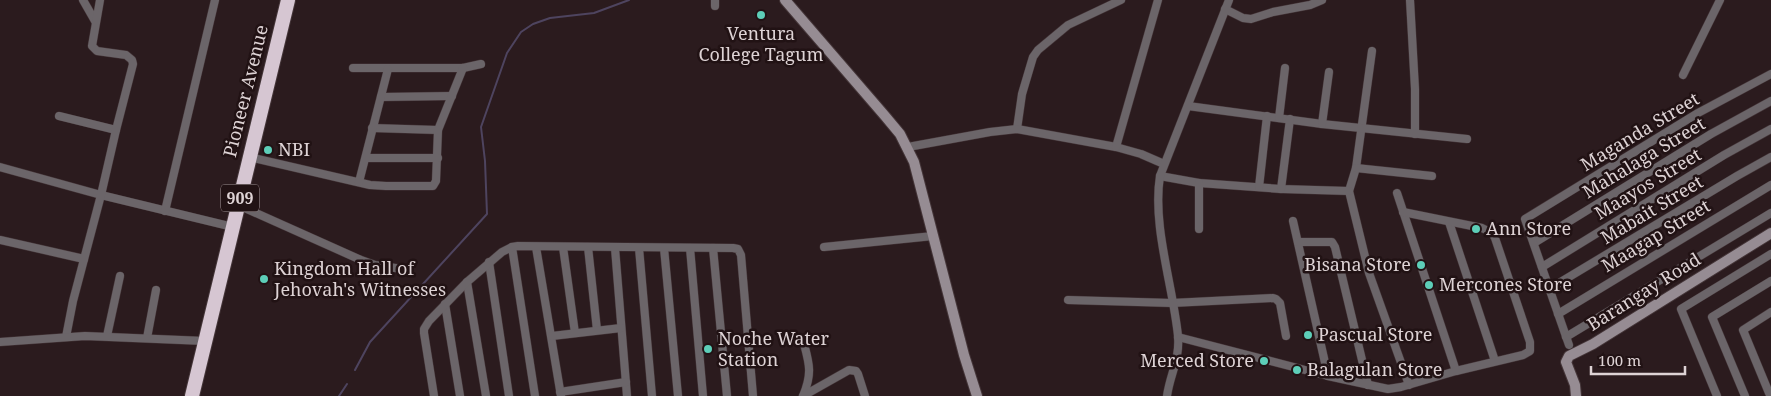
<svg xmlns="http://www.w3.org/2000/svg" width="1771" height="396" viewBox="0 0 1771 396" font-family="'Noto Serif',serif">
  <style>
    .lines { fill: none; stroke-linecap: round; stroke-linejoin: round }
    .stream { stroke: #4e445f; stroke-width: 2 }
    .street-casing { stroke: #443538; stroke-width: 9 }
    .secondary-casing { stroke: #443538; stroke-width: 12 }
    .highway-casing { stroke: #443538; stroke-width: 16 }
    .street { stroke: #6b6569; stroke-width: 8 }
    .secondary { stroke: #968c93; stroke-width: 10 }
    .highway { stroke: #d6c6d2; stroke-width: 14 }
    .poi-dot { fill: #5dceb8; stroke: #211214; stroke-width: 2 }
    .labels { text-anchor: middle; stroke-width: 5; stroke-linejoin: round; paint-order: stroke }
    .shield { fill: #211214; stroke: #a5999b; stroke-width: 1 }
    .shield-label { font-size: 16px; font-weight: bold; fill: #ded3d5 }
    .poi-label { font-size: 18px; fill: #ded3d5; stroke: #211214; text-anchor: start }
    .street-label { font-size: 18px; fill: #ded3d5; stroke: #211214 }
  </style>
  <rect width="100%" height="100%" fill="#2b1b1e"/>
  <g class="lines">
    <g class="stream">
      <path d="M355,370L370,342L487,214L485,161L481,127L507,53L521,32L533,24L550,18L594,13L629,0"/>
      <path d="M339,396L347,384"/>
    </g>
    <g class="street-casing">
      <g id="street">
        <path d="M83,0L95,21"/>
        <path d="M1410,0L1415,89V134"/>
        <path d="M715,6V0"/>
        <path d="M1225,9L1243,18L1251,19L1273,12L1310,5L1322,0"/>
        <path d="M1372,51L1356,168L1349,191L1369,273L1409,385"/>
        <path d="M353,68H463L481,64"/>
        <path d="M1683,75L1720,0"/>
        <path d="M381,97L452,96"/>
        <path d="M1188,106L1322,124L1467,139"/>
        <path d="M59,116L116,130"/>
        <path d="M1279,118L1285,68"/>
        <path d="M1322,124L1329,72"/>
        <path d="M372,128L438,130"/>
        <path d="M1017,129L1022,94L1033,57L1038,50L1068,25L1121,0"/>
        <path d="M908,147L990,132L1017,129L1116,147L1141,154L1164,164"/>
        <path d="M1116,147L1158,0"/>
        <path d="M249,157L370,185L386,186H433L436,181L438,130L463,68"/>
        <path d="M366,158H438"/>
        <path d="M0,167L101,195L233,227"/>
        <path d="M1356,168L1432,176"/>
        <path d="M1160,176L1199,183L1281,189L1349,191"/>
        <path d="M359,182L388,69"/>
        <path d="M1259,187L1267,116"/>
        <path d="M1281,189L1290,119"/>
        <path d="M1397,193L1456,371"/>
        <path d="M238,205L361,260L375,265L402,269"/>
        <path d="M165,211L215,0"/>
        <path d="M1293,221L1328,376"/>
        <path d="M1449,222L1495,361"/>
        <path d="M1199,229V183"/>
        <path d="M0,240L84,259"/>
        <path d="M1298,242H1332L1335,247L1368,385"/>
        <path d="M1534,243L1711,134L1771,101"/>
        <path d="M512,247L535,396"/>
        <path d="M536,247L561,396"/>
        <path d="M563,247L575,333"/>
        <path d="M588,247L597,330"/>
        <path d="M824,247L933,236"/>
        <path d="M615,248L627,396"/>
        <path d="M639,248L652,396"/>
        <path d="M664,248L678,396"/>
        <path d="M690,248L703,396"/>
        <path d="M713,248L727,396"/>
        <path d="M489,262L509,396"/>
        <path d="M1542,267L1724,155L1771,129"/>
        <path d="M467,282L486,396"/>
        <path d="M1549,289L1737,176L1771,157"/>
        <path d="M1068,300L1172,303L1273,298L1276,299L1280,303L1286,336"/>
        <path d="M445,304L460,396"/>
        <path d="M1771,312L1743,330L1769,393L1771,392"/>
        <path d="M1558,314L1771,185"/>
        <path d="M107,336L120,276"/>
        <path d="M552,336L621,328"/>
        <path d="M66,337L73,301L101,195L116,130L133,64L132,60L126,55L97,51L92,46L100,0"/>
        <path d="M1178,337L1328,376L1388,389L1401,387L1456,371L1523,355L1530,351V342L1495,238L1492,233L1482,228L1403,212"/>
        <path d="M1566,337L1771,213"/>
        <path d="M147,338L156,290"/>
        <path d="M803,340C809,363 813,372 803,396"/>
        <path d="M0,342L85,336L205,341"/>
        <path d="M1569,345L1525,219L1698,113L1771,74"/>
        <path d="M560,392L626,382"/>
        <path d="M434,396L424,333V329L429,321L467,282L502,252L512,247L518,246L733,248L738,249L741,255L753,396"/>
        <path d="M803,396L849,370L856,371L858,374L865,396"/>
        <path d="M1167,396C1170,374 1180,360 1178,336C1173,286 1152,225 1160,176L1229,0"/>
        <path d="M1717,396L1681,309L1771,254"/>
        <path d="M1745,396L1712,317L1771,281"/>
      </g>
    </g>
    <g class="secondary-casing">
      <g id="secondary">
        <path d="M785,0L885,116L900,134L914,162L964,355L977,396"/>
        <path d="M1576,396L1575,385L1566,362L1569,356L1593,344L1771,233"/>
      </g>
    </g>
    <g class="highway-casing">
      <path id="highway" d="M192,396L288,0"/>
    </g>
    <use href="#street" class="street"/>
    <use href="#secondary" class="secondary"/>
    <use href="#highway" class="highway"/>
  </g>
  <g class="poi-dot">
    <circle cx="761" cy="15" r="5"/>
    <circle cx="268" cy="150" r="5"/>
    <circle cx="1476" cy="229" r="5"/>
    <circle cx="1421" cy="265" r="5"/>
    <circle cx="264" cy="279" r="5"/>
    <circle cx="1429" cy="285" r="5"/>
    <circle cx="1308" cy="335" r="5"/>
    <circle cx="708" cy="349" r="5"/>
    <circle cx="1264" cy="361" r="5"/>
    <circle cx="1297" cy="370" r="5"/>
  </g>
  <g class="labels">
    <rect class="shield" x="221" y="184.5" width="38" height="27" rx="4"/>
    <g class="shield-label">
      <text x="240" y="204">909</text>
    </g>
    <g class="poi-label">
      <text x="761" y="40" text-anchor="middle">Ventura<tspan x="761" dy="21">College Tagum</tspan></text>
      <text x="278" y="156">NBI</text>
      <text x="1486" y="235">Ann Store</text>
      <text x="1411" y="271" text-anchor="end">Bisana Store</text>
      <text x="274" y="275">Kingdom Hall of<tspan x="274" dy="21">Jehovah's Witnesses</tspan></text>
      <text x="1439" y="291">Mercones Store</text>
      <text x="1318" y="341">Pascual Store</text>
      <text x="718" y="345">Noche Water<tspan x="718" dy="21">Station</tspan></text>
      <text x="1254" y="367" text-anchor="end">Merced Store</text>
      <text x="1307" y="376">Balagulan Store</text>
    </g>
    <g class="street-label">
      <text transform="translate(246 91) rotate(-76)" y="6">Pioneer Avenue</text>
      <text transform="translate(1640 132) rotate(-31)" y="6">Maganda Street</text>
      <text transform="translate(1644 158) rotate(-31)" y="6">Mahalaga Street</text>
      <text transform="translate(1648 184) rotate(-31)" y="6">Maayos Street</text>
      <text transform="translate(1652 210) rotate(-31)" y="6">Mabait Street</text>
      <text transform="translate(1656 236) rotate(-31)" y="6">Maagap Street</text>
      <text transform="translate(1644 292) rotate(-32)" y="6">Barangay Road</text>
    </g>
  </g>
  <path d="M1591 366v8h94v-8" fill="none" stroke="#ded3d5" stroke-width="2.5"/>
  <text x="1598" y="366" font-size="15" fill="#ded3d5" stroke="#211214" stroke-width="4" paint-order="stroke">100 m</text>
</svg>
